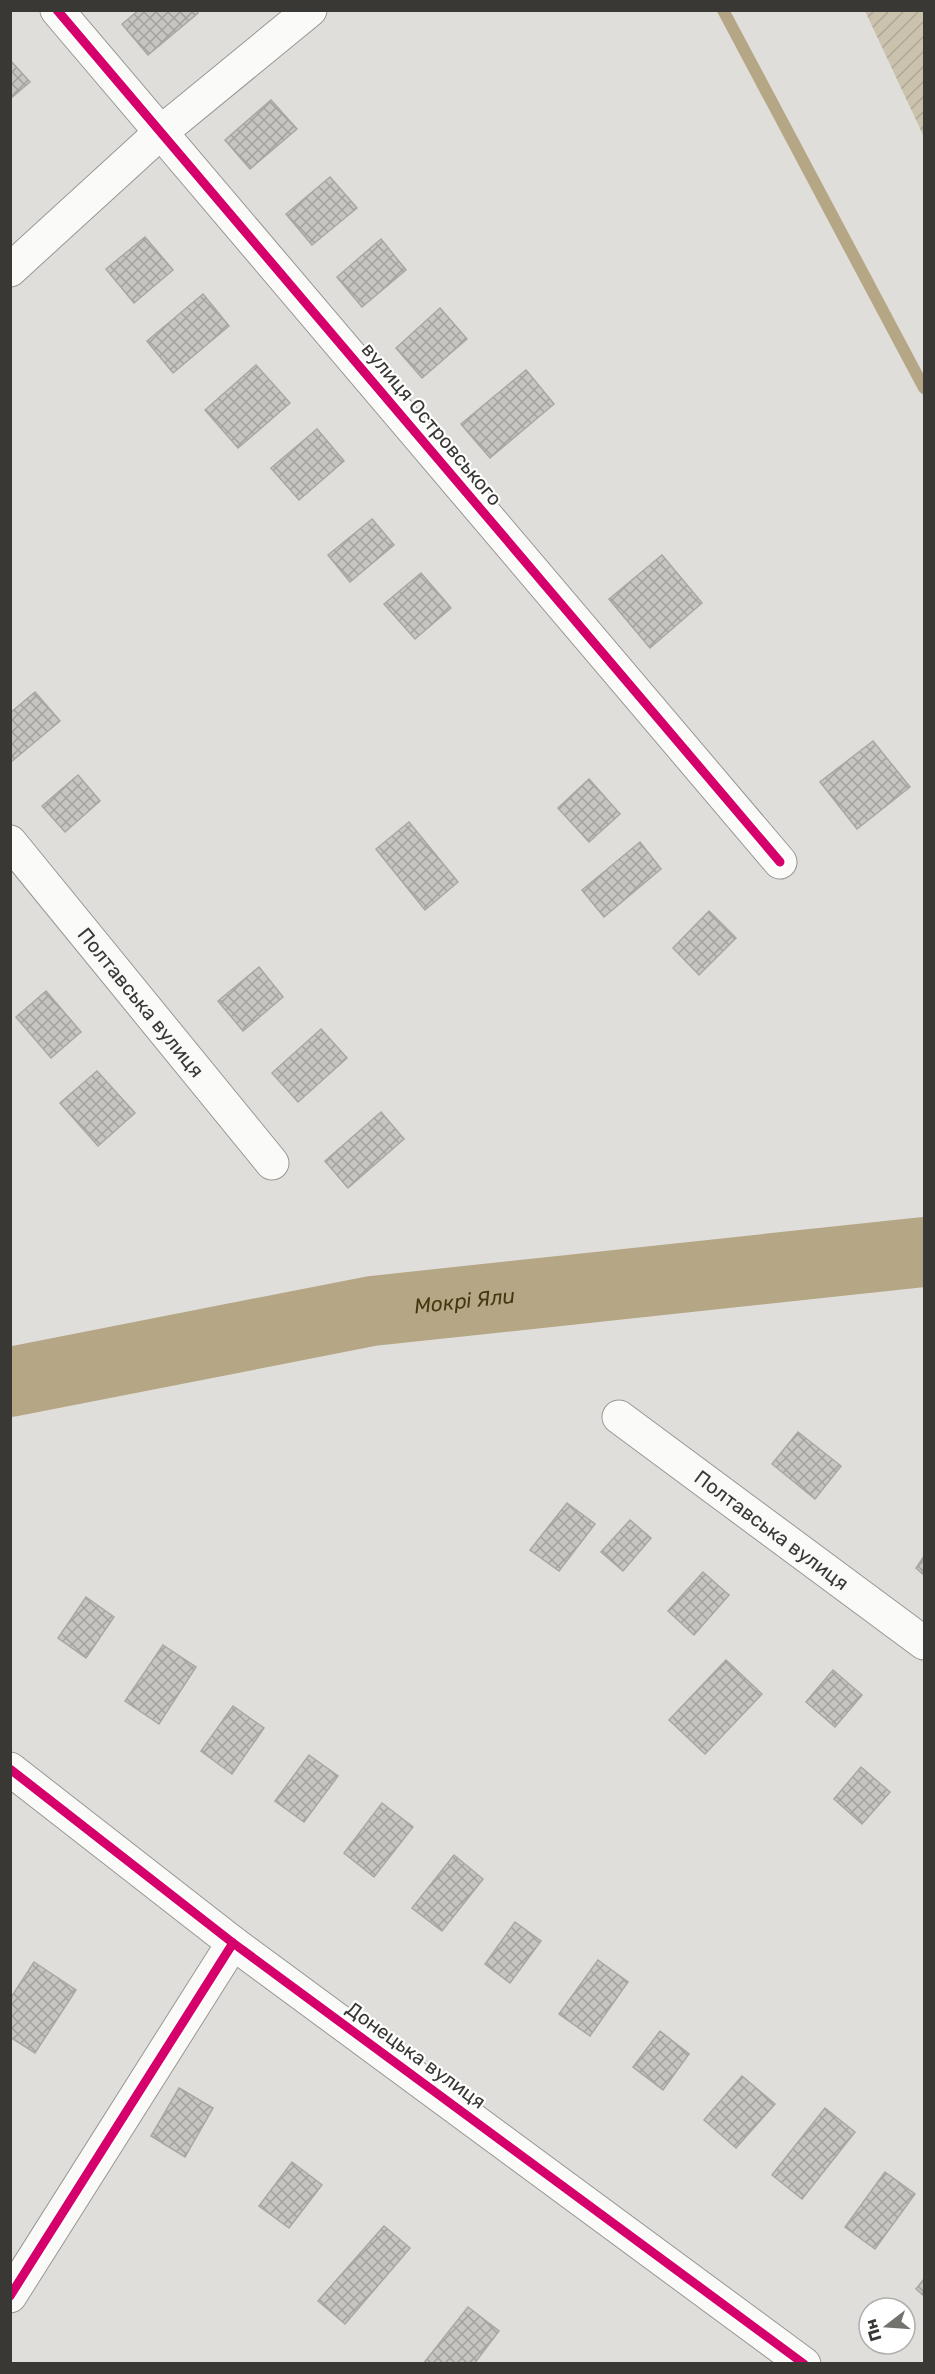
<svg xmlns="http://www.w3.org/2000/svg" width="935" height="2374" viewBox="0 0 935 2374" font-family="Rubik,sans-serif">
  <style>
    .garden { fill: url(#garden-furrows) }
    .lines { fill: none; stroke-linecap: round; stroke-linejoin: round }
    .stream { stroke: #b5a785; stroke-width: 12 }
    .river { stroke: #b5a785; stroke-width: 70 }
    .building { fill: url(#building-cross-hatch); stroke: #a8a7a4; stroke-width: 1.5 }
    .street-casing { stroke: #989794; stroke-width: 35 }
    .street { stroke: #fafaf9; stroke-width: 33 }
    .cycleway-casing { stroke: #fff; stroke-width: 13 }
    .cycleway { stroke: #d6006c; stroke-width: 9 }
    .labels { text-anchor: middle; stroke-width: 4.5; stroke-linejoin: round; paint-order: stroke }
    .street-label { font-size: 20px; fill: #393835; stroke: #fff }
    .water-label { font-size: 21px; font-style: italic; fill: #45370f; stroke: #fff }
  </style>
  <defs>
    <pattern id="garden-furrows" width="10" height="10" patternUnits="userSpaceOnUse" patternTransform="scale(1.5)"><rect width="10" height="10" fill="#cbc2ad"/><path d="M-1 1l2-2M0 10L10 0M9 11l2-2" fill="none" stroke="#afa795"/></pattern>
    <pattern id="building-cross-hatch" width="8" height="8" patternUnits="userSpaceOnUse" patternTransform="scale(1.5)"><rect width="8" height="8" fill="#c6c5c2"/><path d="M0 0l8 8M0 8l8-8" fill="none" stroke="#a2a19e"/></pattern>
  </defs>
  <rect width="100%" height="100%" fill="#e0deda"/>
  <path class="garden" d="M865,11H924V137Z"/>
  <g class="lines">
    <path class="stream" d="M723,10L924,388"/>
    <path class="river" id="s1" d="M10,1382L372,1311L924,1252"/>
  </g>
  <g class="building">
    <path d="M139,10H196L198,13L148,55L122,24Z"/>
    <path d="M10,60L30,82L10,99Z"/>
    <path d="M271,100L297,129L250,169L225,140Z"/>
    <path d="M330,177L357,208L312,245L286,214Z"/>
    <path d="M145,237L173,270L134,303L106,269Z"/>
    <path d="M381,239L406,270L362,307L337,277Z"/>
    <path d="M203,294L229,326L173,373L147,341Z"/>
    <path d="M440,308L467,339L422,378L396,348Z"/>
    <path d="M256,365L290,403L238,448L205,410Z"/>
    <path d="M526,370L554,404L490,458L461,424Z"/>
    <path d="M317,429L344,461L299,500L271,468Z"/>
    <path d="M372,519L394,545L350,582L328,555Z"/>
    <path d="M662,555L702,603L650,648L609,599Z"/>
    <path d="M421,573L451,608L415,639L384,604Z"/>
    <path d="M35,692L60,721L11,762L10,713Z"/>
    <path d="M873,741L910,787L857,829L820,782Z"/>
    <path d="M78,775L100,801L65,832L42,806Z"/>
    <path d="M589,779L620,814L589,842L558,808Z"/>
    <path d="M409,822L458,882L425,910L376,849Z"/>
    <path d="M640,842L661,869L604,917L582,890Z"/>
    <path d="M709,911L736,938L699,975L673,948Z"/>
    <path d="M259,967L283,997L243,1031L218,1001Z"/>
    <path d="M46,991L81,1032L51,1058L16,1017Z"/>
    <path d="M321,1029L347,1058L298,1102L272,1073Z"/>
    <path d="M97,1071L135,1113L98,1146L60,1103Z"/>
    <path d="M381,1112L404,1139L348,1188L325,1161Z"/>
    <path d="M798,1432L841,1466L815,1499L772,1464Z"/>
    <path d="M567,1503L595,1524L559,1571L530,1550Z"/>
    <path d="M630,1520L651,1538L623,1571L601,1552Z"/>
    <path d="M924,1556V1575L916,1568Z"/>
    <path d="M703,1572L729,1595L694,1635L668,1611Z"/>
    <path d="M86,1597L114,1617L86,1658L58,1638Z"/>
    <path d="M163,1645L196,1667L159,1724L125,1701Z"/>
    <path d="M726,1660L762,1694L705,1754L669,1720Z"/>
    <path d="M833,1670L862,1695L835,1727L806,1702Z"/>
    <path d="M233,1706L264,1728L232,1774L201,1751Z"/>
    <path d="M309,1755L338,1776L304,1822L275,1801Z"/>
    <path d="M861,1767L890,1792L862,1824L834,1799Z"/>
    <path d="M382,1803L413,1827L374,1877L344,1853Z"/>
    <path d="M454,1855L483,1879L442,1931L412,1908Z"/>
    <path d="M515,1922L541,1941L510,1983L485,1964Z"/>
    <path d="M598,1960L628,1982L590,2036L559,2014Z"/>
    <path d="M34,1962L76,1990L35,2053L10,2037V1999Z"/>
    <path d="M660,2031L689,2054L663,2090L633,2067Z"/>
    <path d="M742,2076L775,2104L736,2148L704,2120Z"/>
    <path d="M179,2088L213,2108L185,2157L151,2136Z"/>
    <path d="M825,2108L855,2132L802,2199L772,2175Z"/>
    <path d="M292,2162L322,2185L289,2228L259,2206Z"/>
    <path d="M885,2172L915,2194L875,2249L845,2227Z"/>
    <path d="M384,2226L410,2248L345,2324L318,2301Z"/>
    <path d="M924,2279V2296L916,2289Z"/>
    <path d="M468,2307L499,2331L474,2364H423Z"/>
  </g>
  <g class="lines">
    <g class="street-casing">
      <g id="street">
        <path d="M57,10L780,862"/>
        <path d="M10,270L160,133L310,10"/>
        <path id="s2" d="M10,842L272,1163"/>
        <path id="s3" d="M619,1417L924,1643"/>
        <path d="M10,1769L233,1943L804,2364"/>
        <path d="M10,2296L233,1943"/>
      </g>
    </g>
    <use href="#street" class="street"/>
    <g class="cycleway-casing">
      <g id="cycleway">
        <path d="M57,10L780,862"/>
        <path d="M10,1769L233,1943L804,2364"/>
        <path d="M10,2296L233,1943"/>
      </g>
    </g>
    <use href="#cycleway" class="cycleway"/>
  </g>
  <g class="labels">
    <g class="street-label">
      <text transform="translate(432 424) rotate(50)" y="7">вулиця Островського</text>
      <text dy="7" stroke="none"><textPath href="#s2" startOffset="207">Полтавська вулиця</textPath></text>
      <text dy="7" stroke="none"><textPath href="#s3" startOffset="190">Полтавська вулиця</textPath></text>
      <text transform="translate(416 2055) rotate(36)" y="7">Донецька вулиця</text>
    </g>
    <g class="water-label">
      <text dy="7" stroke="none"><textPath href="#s1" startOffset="462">Мокрі Яли</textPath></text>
    </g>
  </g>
  <rect width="935" height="2374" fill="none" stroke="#393835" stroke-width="24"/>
  <g transform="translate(887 2326) rotate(253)"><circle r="28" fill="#ffffff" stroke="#b0afae" stroke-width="1.5"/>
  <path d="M0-4.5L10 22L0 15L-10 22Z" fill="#73726f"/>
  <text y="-9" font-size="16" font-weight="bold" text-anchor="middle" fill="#393835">Пн</text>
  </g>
</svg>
